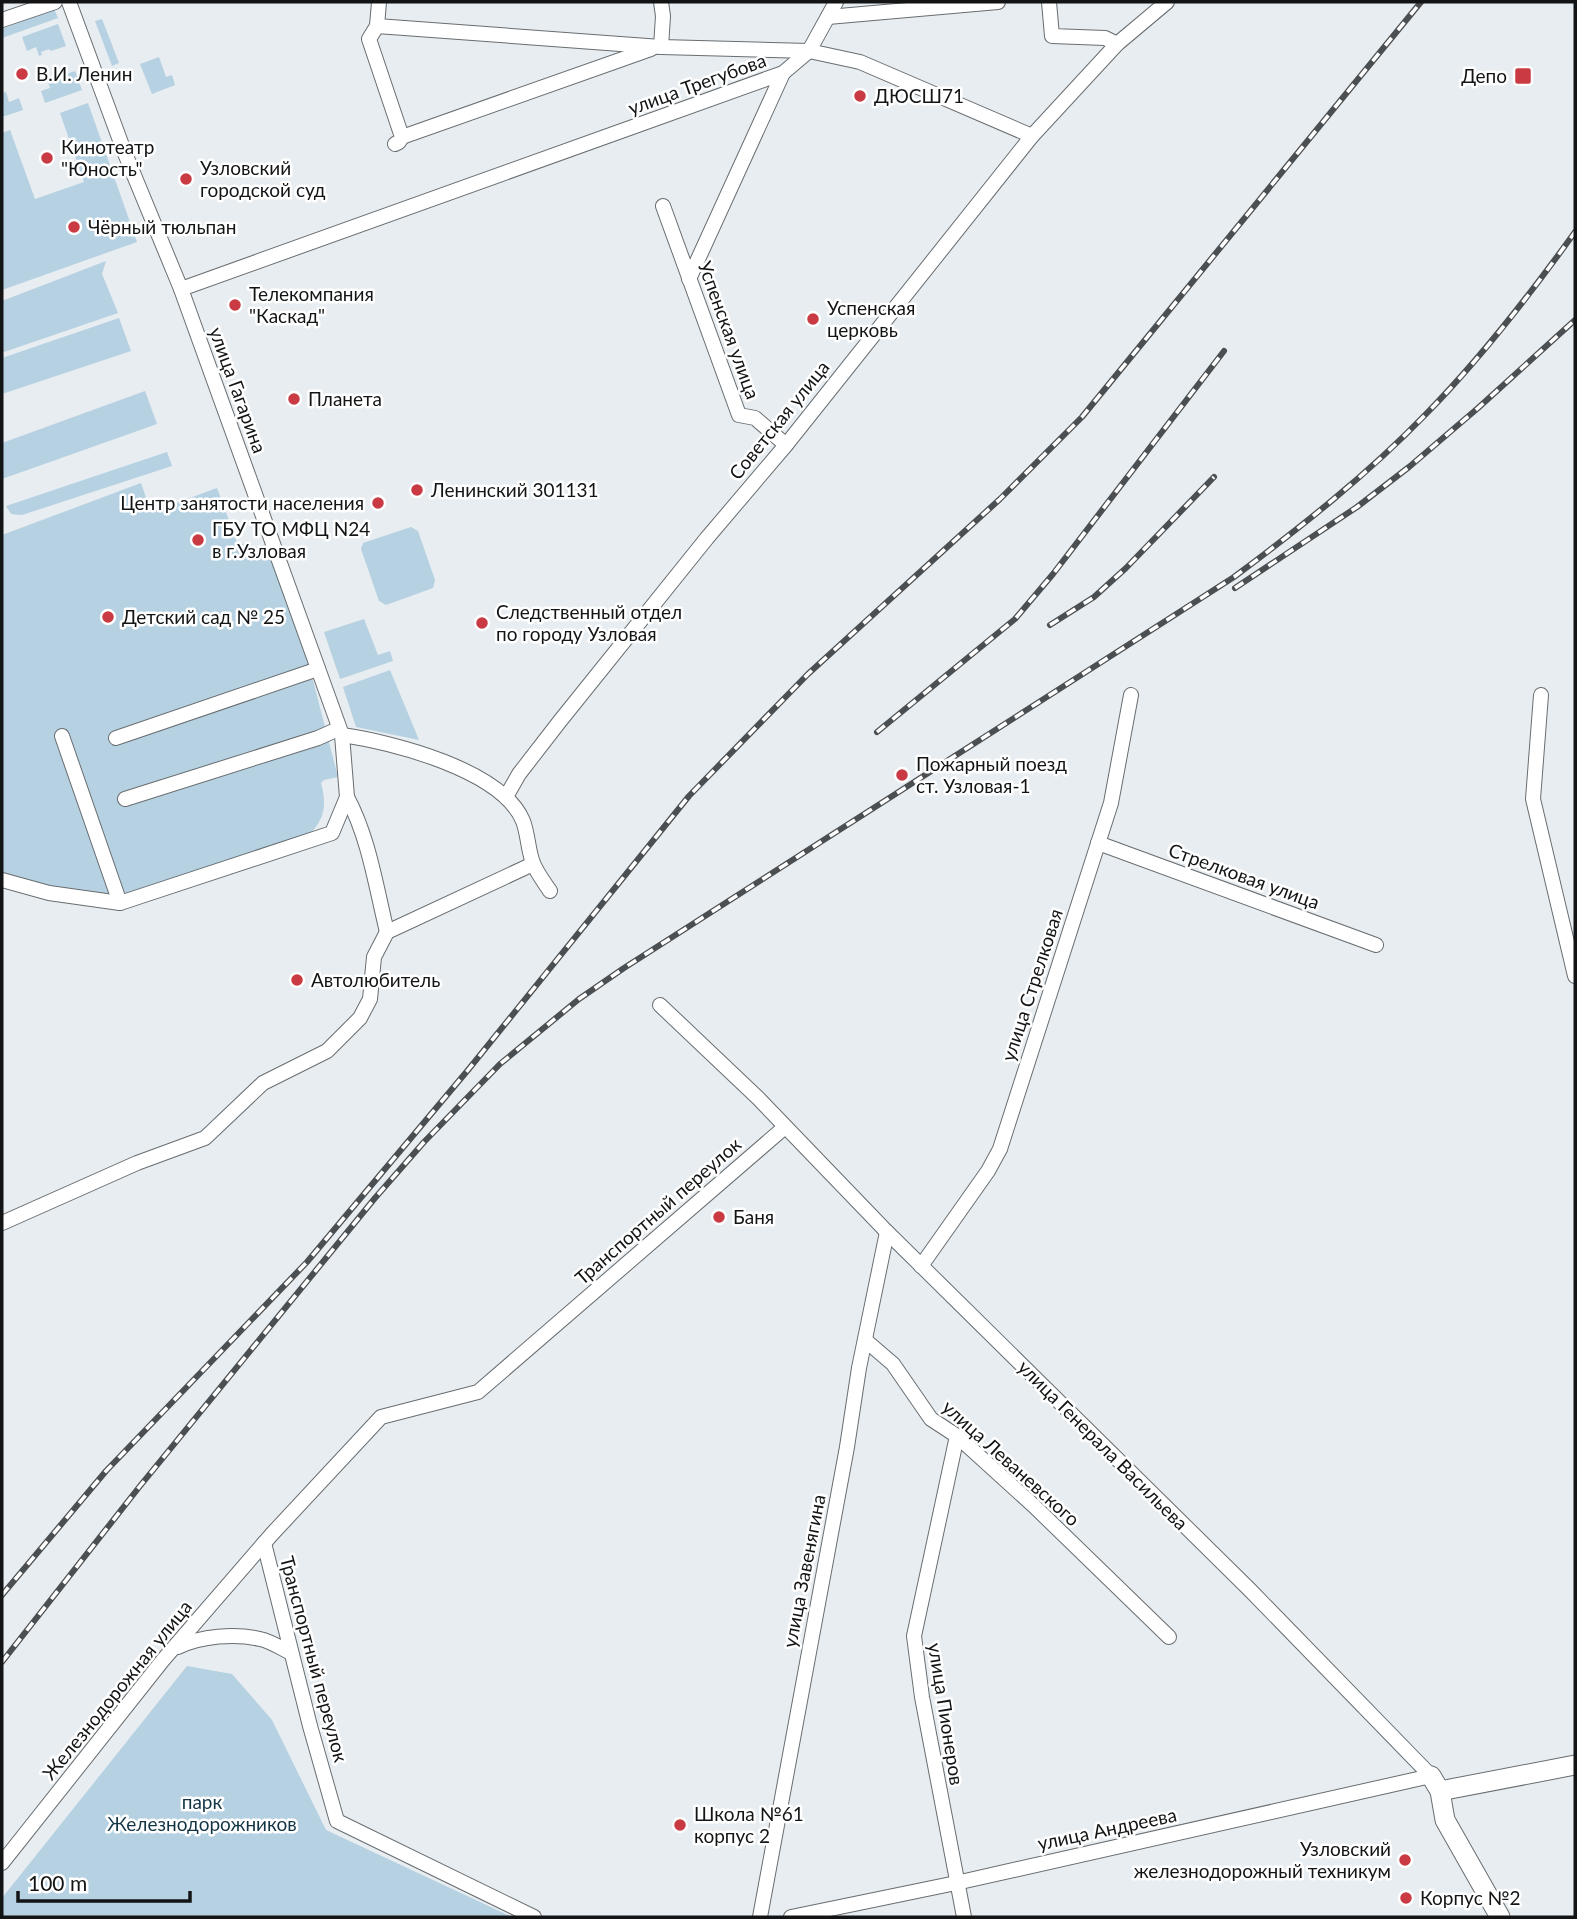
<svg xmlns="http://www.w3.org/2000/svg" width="1577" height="1919" viewBox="0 0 1577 1919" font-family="Lato,sans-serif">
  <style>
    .green { fill: #b6d1e1 }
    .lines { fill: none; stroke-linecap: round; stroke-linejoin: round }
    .street-casing { stroke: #686d70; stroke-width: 16 }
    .secondary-casing { stroke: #686d70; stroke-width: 21 }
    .street { stroke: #fff; stroke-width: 14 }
    .secondary { stroke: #fff; stroke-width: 19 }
    .rail-casing { stroke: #4c4f51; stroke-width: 6 }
    .rail { stroke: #fff; stroke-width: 3.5; stroke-dasharray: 10; stroke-linecap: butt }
    .poi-dot { fill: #c93a42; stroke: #fff; stroke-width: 2.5 }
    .labels { text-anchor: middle; stroke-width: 5; stroke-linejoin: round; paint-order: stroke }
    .poi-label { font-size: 19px; fill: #121415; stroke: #fff; text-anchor: start }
    .street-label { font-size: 19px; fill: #121415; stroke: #fff }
    .park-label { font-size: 19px; fill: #123546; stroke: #fff }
  </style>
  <rect width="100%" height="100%" fill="#e7edf1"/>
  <g class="green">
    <path d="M54,9L58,18L2,38V29Z"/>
    <path d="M102,19L119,63L112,66L95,21Z"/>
    <path d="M58,24L66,46L51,51L49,49L41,52L42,55L39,56L36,47L27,51L22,37Z"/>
    <path d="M159,57L166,77L172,75L175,85L152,94L140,64Z"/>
    <path d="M75,71L82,90L45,103L41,91L50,88L47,79L50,78L52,82L60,79V76Z"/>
    <path d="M6,92L9,102L19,98L23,110L2,117V93Z"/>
    <path d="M88,103L137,242L2,290V133L10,130L35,199L84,182L60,113Z"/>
    <path d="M106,261L102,274L118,313L4,352L2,349V301Z"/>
    <path d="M119,318L131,351L2,394V358Z"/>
    <path d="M145,391L157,424L2,479V443Z"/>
    <path d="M167,452L172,466L22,515L11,514L6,506Z"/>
    <path d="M141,483L151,512L217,488L238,545L250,542L254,548L266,544L309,665L338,777L324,780L321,783C327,805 325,821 307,836L126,895L83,893L12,877L2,873V535Z"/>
    <path d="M411,527L418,531L435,580L433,588L386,605L379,601L361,549L363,543Z"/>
    <path d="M364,619L378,655L390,651L393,661L340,679L324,632Z"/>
    <path d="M390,670L419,740L356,727L343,687Z"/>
    <path d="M187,1666L232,1674L272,1720L326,1830L512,1917H2V1898Z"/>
  </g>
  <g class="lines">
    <g class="street-casing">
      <g id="street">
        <path d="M661,2L663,16L661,47"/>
        <path d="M1049,2L1052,36L1105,38L1117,44"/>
        <path d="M828,17L998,2"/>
        <path d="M2,20L55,2"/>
        <path d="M377,26L379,2"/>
        <path d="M402,137L651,49"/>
        <path d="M395,144L399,142L402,137L369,39L377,26L661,47L809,51L860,62L1032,136"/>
        <path d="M663,206L739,415L755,418L786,445"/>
        <path d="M689,279L783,73"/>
        <path d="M181,289L783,73L809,51L836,2"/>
        <path d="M1541,695L1533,799L1575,976"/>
        <path d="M342,735C392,742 502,770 523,821C528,834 528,850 533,863C537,873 544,882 550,891"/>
        <path d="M62,736L120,903"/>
        <path d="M116,738L318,669"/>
        <path d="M507,795L519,774L560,721L707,538L786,445L1032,136L1117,44L1167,2"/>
        <path d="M347,797C369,838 376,887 387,932"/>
        <path d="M125,799L318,738L338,729"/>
        <path d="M1098,843L1376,945"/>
        <path d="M2,880L49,893L120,903L332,833L347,797L342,735L181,289L124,151L69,2"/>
        <path d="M660,1005L758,1098L887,1232L1250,1590L1431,1776"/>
        <path d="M2,1223L137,1163L205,1138L263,1083L327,1051L360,1018L370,999L374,957L387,932L533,864"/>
        <path d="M921,1266L988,1171L1000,1149L1111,803L1131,695"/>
        <path d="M865,1340L893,1364L931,1419L957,1436L1034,1506L1169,1637"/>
        <path d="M957,1436L914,1636L922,1697L964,1917"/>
        <path d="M264,1543L310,1726L337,1821L534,1917"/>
        <path d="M178,1647C201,1636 235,1633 260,1639C270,1641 281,1648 291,1653"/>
        <path d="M2,1863L163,1660L272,1534L381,1417L478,1392L785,1127"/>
        <path d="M760,1917L847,1447L859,1368L887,1232"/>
        <path d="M791,1917L956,1883L1431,1776"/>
      </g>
    </g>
    <g class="secondary-casing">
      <g id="secondary">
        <path d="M1431,1776L1440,1791L1445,1820L1500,1917"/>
        <path d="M1440,1791L1575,1765"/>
      </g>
    </g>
    <use href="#street" class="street"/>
    <use href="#secondary" class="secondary"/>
    <g class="rail-casing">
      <g id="rail">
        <path d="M1235,588L1357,507L1409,467L1478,408L1575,320"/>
        <path d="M1050,625L1094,597L1126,568L1214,477"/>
        <path d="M877,732L1015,619L1053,574L1224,351"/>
        <path d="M2,1595L106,1471L307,1262L468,1070L689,796L808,674L1000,499L1082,417L1421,2"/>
        <path d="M2,1662L140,1486L375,1198L424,1142L500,1064L579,999L624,968L1234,577C1301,527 1367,475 1426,414C1481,358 1529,296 1575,232"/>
      </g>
    </g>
    <use href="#rail" class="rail"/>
  </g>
  <g class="poi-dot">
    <circle cx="22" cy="74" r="7"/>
    <rect x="1514" y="67" width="18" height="18" rx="3.5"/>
    <circle cx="860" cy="96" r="7"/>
    <circle cx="47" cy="158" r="7"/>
    <circle cx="186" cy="179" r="7"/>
    <circle cx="74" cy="227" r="7"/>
    <circle cx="235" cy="305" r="7"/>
    <circle cx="813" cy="319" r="7"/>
    <circle cx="294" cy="399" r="7"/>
    <circle cx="417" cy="490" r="7"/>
    <circle cx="378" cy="503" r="7"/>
    <circle cx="198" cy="540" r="7"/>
    <circle cx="108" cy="617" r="7"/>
    <circle cx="482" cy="623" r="7"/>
    <circle cx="902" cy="775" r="7"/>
    <circle cx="297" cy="980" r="7"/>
    <circle cx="719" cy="1217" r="7"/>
    <circle cx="680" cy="1825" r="7"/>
    <circle cx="1405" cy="1860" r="7"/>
    <circle cx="1406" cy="1898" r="7"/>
  </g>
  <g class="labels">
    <g class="poi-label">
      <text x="36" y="81">В.И. Ленин</text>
      <text x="1507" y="83" text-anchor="end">Депо</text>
      <text x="874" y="103">ДЮСШ71</text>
      <text x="61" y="154">Кинотеатр<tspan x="61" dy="22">"Юность"</tspan></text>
      <text x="200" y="175">Узловский<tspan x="200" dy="22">городской суд</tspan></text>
      <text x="88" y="234">Чёрный тюльпан</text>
      <text x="249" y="301">Телекомпания<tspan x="249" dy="22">"Каскад"</tspan></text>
      <text x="827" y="315">Успенская<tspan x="827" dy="22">церковь</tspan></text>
      <text x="308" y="406">Планета</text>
      <text x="431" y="497">Ленинский 301131</text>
      <text x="364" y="510" text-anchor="end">Центр занятости населения</text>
      <text x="212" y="536">ГБУ ТО МФЦ N24<tspan x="212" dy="22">в г.Узловая</tspan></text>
      <text x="496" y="619">Следственный отдел<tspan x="496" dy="22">по городу Узловая</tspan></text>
      <text x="122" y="624">Детский сад № 25</text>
      <text x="916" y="771">Пожарный поезд<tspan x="916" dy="22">ст. Узловая-1</tspan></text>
      <text x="311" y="987">Автолюбитель</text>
      <text x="733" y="1224">Баня</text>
      <text x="694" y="1821">Школа №61<tspan x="694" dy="22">корпус 2</tspan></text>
      <text x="1391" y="1856" text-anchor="end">Узловский<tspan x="1391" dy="22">железнодорожный техникум</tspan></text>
      <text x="1420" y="1905">Корпус №2</text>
    </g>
    <g class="street-label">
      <text transform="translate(697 84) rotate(-20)" y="7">улица Трегубова</text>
      <text transform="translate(729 330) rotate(70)" y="7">Успенская улица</text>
      <text transform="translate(238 390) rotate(70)" y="7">улица Гагарина</text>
      <text transform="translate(779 420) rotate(-51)" y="7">Советская улица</text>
      <text transform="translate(1244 876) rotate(20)" y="7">Стрелковая улица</text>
      <text transform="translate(1032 985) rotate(-72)" y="7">улица Стрелковая</text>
      <text transform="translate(658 1211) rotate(-41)" y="7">Транспортный переулок</text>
      <text transform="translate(1103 1445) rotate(45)" y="7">улица Генерала Васильева</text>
      <text transform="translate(1011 1463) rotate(42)" y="7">улица Леваневского</text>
      <text transform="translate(804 1571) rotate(-79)" y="7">улица Завенягина</text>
      <text transform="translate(314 1659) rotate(75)" y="7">Транспортный переулок</text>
      <text transform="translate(117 1690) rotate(-51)" y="7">Железнодорожная улица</text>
      <text transform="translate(946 1714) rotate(81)" y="7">улица Пионеров</text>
      <text transform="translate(1107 1829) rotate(-12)" y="7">улица Андреева</text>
    </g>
    <g class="park-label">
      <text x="202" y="1809">парк<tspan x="202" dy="22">Железнодорожников</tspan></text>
    </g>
  </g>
  <rect width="1577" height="1919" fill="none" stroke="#121415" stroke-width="7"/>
  <path d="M18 1891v10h172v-10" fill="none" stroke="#121415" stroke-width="3.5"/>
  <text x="28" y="1891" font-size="21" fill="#121415" stroke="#ffffff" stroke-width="5" paint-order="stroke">100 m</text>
</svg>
